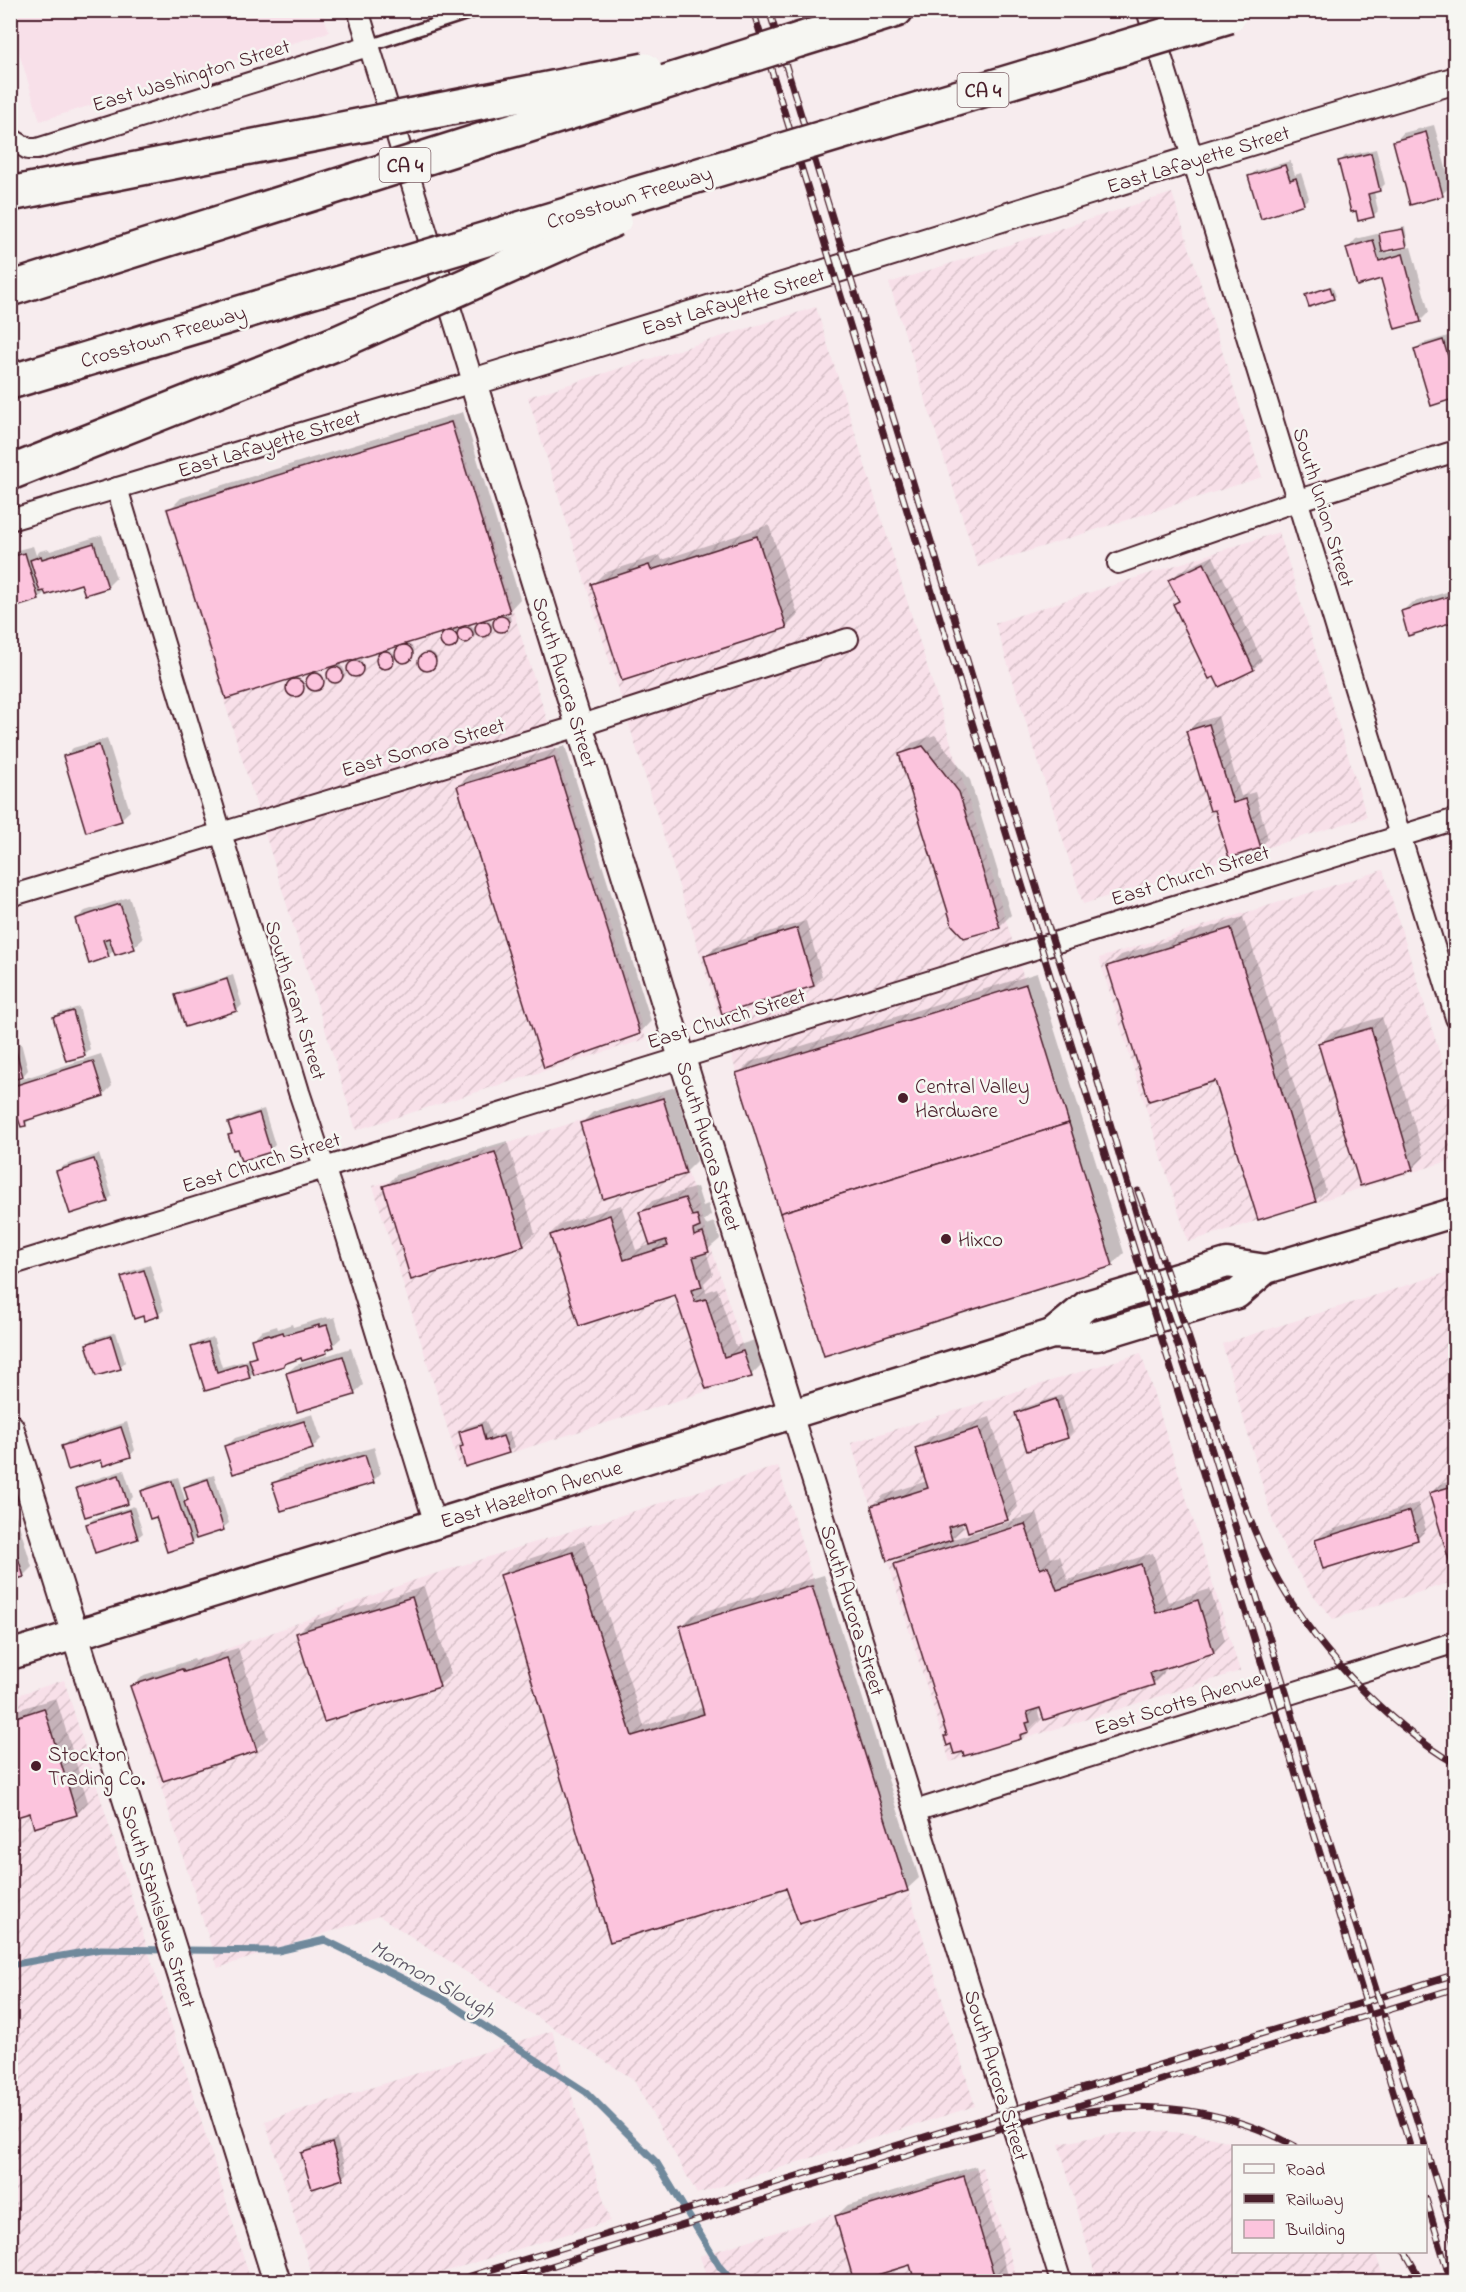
<svg xmlns="http://www.w3.org/2000/svg" width="1466" height="2292" viewBox="0 0 1466 2292" font-family="'Indie Flower',sans-serif">
  <style>
    .built { fill: #f8e0e9 }
    .industrial { fill: url(#industrial-furrows) }
    .shadow { fill: #0003; fill-rule: evenodd }
    .lines { fill: none; stroke-linecap: round; stroke-linejoin: round }
    .stream { stroke: #6f899c; stroke-width: 7 }
    .building { fill: #fcc4dd; stroke: #4a1f2b; stroke-width: 1.5 }
    .service-casing { stroke: #4a1f2b; stroke-width: 15 }
    .minor-casing { stroke: #4a1f2b; stroke-width: 24 }
    .tertiary-casing { stroke: #4a1f2b; stroke-width: 30 }
    .secondary-casing { stroke: #4a1f2b; stroke-width: 33 }
    .motorway-casing { stroke: #4a1f2b; stroke-width: 38 }
    .service { stroke: #f6f6f2; stroke-width: 10 }
    .minor { stroke: #f6f6f2; stroke-width: 20 }
    .tertiary { stroke: #f6f6f2; stroke-width: 26 }
    .secondary { stroke: #f6f6f2; stroke-width: 28 }
    .motorway { stroke: #f6f6f2; stroke-width: 33 }
    .rail-casing { stroke: #4a1f2b; stroke-width: 7 }
    .rail { stroke: #f6f6f2; stroke-width: 4.5; stroke-dasharray: 14; stroke-linecap: butt }
    .motorway-bridge-casing { stroke: #4a1f2b; stroke-width: 38; stroke-linecap: butt }
    .motorway-bridge { stroke: #f6f6f2; stroke-width: 33 }
    .poi-dot { fill: #4a1f2b; stroke: #f6f6f2; stroke-width: 2 }
    .labels { text-anchor: middle; stroke-width: 5; stroke-linejoin: round; paint-order: stroke }
    .shield { fill: #f6f6f2; stroke: #7e6067; stroke-width: 1.5 }
    .shield-label { font-size: 20px; font-weight: bold; fill: #4a1f2b }
    .street-label { font-size: 21px; fill: #4a1f2b; stroke: #f6f6f2 }
    .poi-label { font-size: 21px; fill: #4a1f2b; stroke: #f6f6f2; text-anchor: start }
    .water-label { font-size: 22px; font-style: italic; fill: #5c5464; stroke: #f6f6f2 }
  </style>
  <defs>
    <pattern id="industrial-furrows" width="10" height="10" patternUnits="userSpaceOnUse" patternTransform="scale(1.5)"><rect width="10" height="10" fill="#f8e0e9"/><path d="M-1 1l2-2M0 10L10 0M9 11l2-2" fill="none" stroke="#d6c0c8"/></pattern>
  </defs>
  <rect width="100%" height="100%" fill="#f7ecee"/>
  <filter id="ink" filterUnits="userSpaceOnUse"><feTurbulence type="fractalNoise" baseFrequency=".0167" numOctaves="2"/><feDisplacementMap in="SourceGraphic" scale="12" xChannelSelector="R" yChannelSelector="G"/><feConvolveMatrix kernelMatrix="1 2 1 2 8 2 1 2 1" color-interpolation-filters="sRGB"/></filter>
  <g filter="url(#ink)">
    <path class="built" d="M10,11H322L329,32L40,121L11,26Z"/>
    <g class="industrial">
      <path d="M1172,193L1262,477L978,567L889,283Z"/>
      <path d="M816,307L1113,1266L824,1356L528,397Z"/>
      <path d="M454,420L646,1039L356,1130L165,508Z"/>
      <path d="M1279,532L1367,817L1083,904L995,623Z"/>
      <path d="M1383,870L1455,1103V1159L1188,1242L1099,958Z"/>
      <path d="M663,1094L752,1377L460,1469L373,1186Z"/>
      <path d="M1455,1270V1581L1333,1619L1309,1590L1287,1554L1273,1522L1222,1344Z"/>
      <path d="M1141,1353L1240,1671L950,1762L851,1443Z"/>
      <path d="M778,1466L975,2106L697,2194L633,2079L379,1916L218,1968L129,1685L412,1581Z"/>
      <path d="M64,1680L251,2281L11,2282V1697Z"/>
      <path d="M552,2031L610,2221L414,2281H314L265,2121Z"/>
      <path d="M1150,2131L1192,2133L1247,2146H1234V2252H1375L1385,2281H1097L1059,2144L1103,2135Z"/>
      <path d="M982,2167L1018,2281H708L700,2256Z"/>
    </g>
    <g class="shadow">
      <path d="M1434,125L1451,186L1442,194L1395,142L1403,133Z"/>
      <path d="M1376,149L1385,184L1379,190L1374,191L1378,211L1373,216L1340,162L1345,156Z"/>
      <path d="M1290,161L1295,175L1301,173L1309,198L1303,203L1250,177L1255,171Z"/>
      <path d="M1405,227L1408,244L1405,247L1386,249L1388,253L1411,247L1429,312L1420,321L1382,277L1348,248L1356,239Z"/>
      <path d="M1332,286L1336,296L1333,298L1307,295Z"/>
      <path d="M1448,336L1456,360V397L1416,350L1421,344Z"/>
      <path d="M463,412L520,599L509,611L504,612L510,616L511,621L509,625L502,630L496,628L494,622L502,613L485,618L492,624V630L485,636L479,635L476,631L475,635L468,641L459,638L454,644L448,647L443,643L442,639L450,629L169,510L181,498ZM484,618L478,624L476,631L468,623Z"/>
      <path d="M769,525L798,615L786,627L592,585L604,573L660,555L662,560Z"/>
      <path d="M102,535L116,578L107,587L82,582L46,591L38,599L10,607V552L33,546L36,555L40,551L49,549L50,551Z"/>
      <path d="M1213,556L1262,660L1253,669L1220,685L1175,604L1180,600L1170,581L1179,572Z"/>
      <path d="M1456,589V620L1402,612L1411,603Z"/>
      <circle cx="406" cy="652" r="8"/>
      <circle cx="387" cy="658" r="8"/>
      <circle cx="429" cy="660" r="8"/>
      <circle cx="356" cy="667" r="8"/>
      <circle cx="337" cy="673" r="8"/>
      <circle cx="316" cy="680" r="8"/>
      <circle cx="296" cy="686" r="8"/>
      <path d="M1218,716L1241,796L1255,792L1268,839L1260,847L1216,808L1188,731L1196,723Z"/>
      <path d="M935,735L970,780L1011,915L1000,926L965,937L901,755L912,743Z"/>
      <path d="M107,738L130,811L121,819L64,757L73,748Z"/>
      <path d="M565,746L651,1021L640,1033L459,786L470,775Z"/>
      <path d="M129,897L143,939L134,947L114,950L108,956L76,919L85,911Z"/>
      <path d="M1243,917L1326,1190L1315,1201L1216,1079L1109,966L1121,955Z"/>
      <path d="M806,921L822,976L814,985L706,957L714,948Z"/>
      <path d="M1037,973L1124,1253L1113,1264L825,1354L738,1074L750,1062Z"/>
      <path d="M233,975L242,1005L237,1010L177,995L182,990Z"/>
      <path d="M79,1007L90,1049L85,1054L67,1059L55,1017L61,1012Z"/>
      <path d="M1382,1017L1424,1157L1412,1169L1320,1044L1331,1032Z"/>
      <path d="M21,1043L28,1070L23,1076L10,1079V1046Z"/>
      <path d="M101,1054L112,1086L103,1095L33,1117L25,1124L10,1088L19,1080Z"/>
      <path d="M675,1087L697,1161L685,1173L581,1124L593,1112Z"/>
      <path d="M264,1109L275,1145L270,1150L238,1148L230,1136L233,1133L230,1123L235,1118Z"/>
      <path d="M507,1141L535,1233L523,1244L385,1187L396,1175Z"/>
      <path d="M99,1154L112,1196L107,1201L57,1171L63,1166Z"/>
      <path d="M697,1187L703,1206L708,1204L711,1215L704,1221L706,1225L714,1222L720,1239L706,1251L713,1274L704,1283L706,1292L717,1288L736,1346L755,1340L762,1364L751,1375L707,1387L676,1294L551,1235L563,1223L621,1205L636,1250L651,1244L641,1213L652,1201Z"/>
      <path d="M150,1265L164,1310L158,1315L122,1277L128,1272Z"/>
      <path d="M327,1317L328,1319L335,1317L341,1338L326,1352L287,1361L284,1365L254,1372L249,1377L206,1389L193,1347L199,1342L213,1337L222,1367L251,1359L257,1354L253,1339L261,1331L277,1326L278,1329L292,1324L293,1327Z"/>
      <path d="M116,1332L125,1362L120,1367L88,1344L93,1339Z"/>
      <path d="M351,1348L363,1385L354,1393L287,1373L296,1365Z"/>
      <path d="M1062,1395L1073,1431L1068,1436L1028,1449L1016,1413L1022,1408Z"/>
      <path d="M313,1414L321,1439L312,1448L226,1447L235,1438Z"/>
      <path d="M990,1417L1018,1507L1007,1519L961,1521L963,1528L950,1540L1037,1513L1051,1558L1060,1556L1068,1580L1153,1553L1168,1602L1210,1589L1225,1640L1214,1652L1163,1667L1164,1673L1153,1684L1041,1708L1038,1712L1040,1719L1020,1738L964,1750L946,1737L948,1735L896,1565L908,1553L872,1506L884,1495L927,1481L917,1448L929,1437Z"/>
      <path d="M486,1421L491,1435L494,1434V1436L509,1432L514,1447L508,1452L461,1448L464,1445L460,1433L466,1427Z"/>
      <path d="M127,1422L135,1450L130,1456L102,1458L63,1446L68,1441Z"/>
      <path d="M374,1447L381,1473L373,1481L274,1484L283,1475Z"/>
      <path d="M124,1470L133,1497L127,1503L78,1489L83,1483Z"/>
      <path d="M214,1475L229,1523L223,1528L197,1537L191,1543L157,1515L143,1492L148,1486L178,1477L186,1503L189,1499L186,1487L191,1482Z"/>
      <path d="M1456,1480V1577L1431,1493L1440,1484Z"/>
      <path d="M1418,1503L1426,1530L1417,1539L1316,1540L1325,1532Z"/>
      <path d="M134,1506L143,1533L137,1538L88,1524L93,1519Z"/>
      <path d="M14,1508L32,1567L23,1576L10,1580V1509Z"/>
      <path d="M584,1541L644,1726L704,1707L681,1627L693,1615L824,1575L919,1878L907,1889L787,1886L611,1940L501,1575L513,1564Z"/>
      <path d="M424,1587L451,1674L439,1685L298,1633L309,1622Z"/>
      <path d="M238,1648L268,1738L256,1749L132,1687L144,1675L194,1659L195,1661Z"/>
      <path d="M56,1698L88,1802L77,1814L35,1826L31,1811L10,1817V1712Z"/>
      <path d="M337,2139L347,2173L342,2178L303,2153L308,2148Z"/>
      <path d="M976,2166L1010,2282H917L911,2263L836,2216L848,2205Z"/>
    </g>
    <g class="lines">
      <g class="stream">
        <path d="M180,1950L278,1951L325,1940L438,1996L586,2092L657,2163L720,2267L733,2282"/>
        <path d="M10,1965L101,1949L169,1950"/>
      </g>
    </g>
    <g class="building">
      <path d="M1426,132L1443,196L1410,205L1393,141Z"/>
      <path d="M1371,153L1380,191L1368,194L1374,217L1358,221L1356,211L1351,212L1338,161Z"/>
      <path d="M1285,165L1290,180L1296,178L1304,204L1261,219L1248,176Z"/>
      <path d="M1403,229L1407,247L1382,252L1379,233Z"/>
      <path d="M1373,240L1379,261L1403,254L1421,322L1395,329L1381,279L1357,286L1346,248Z"/>
      <path d="M1330,287L1334,299L1309,307L1305,295Z"/>
      <path d="M1443,340L1456,382V398L1431,406L1414,349Z"/>
      <path d="M451,422L510,612L226,699L167,509Z"/>
      <path d="M757,536L787,628L622,681L591,584L649,565L651,570Z"/>
      <path d="M94,543L108,588L85,595L81,584L46,595L44,591L40,592L30,560L41,556L42,559Z"/>
      <path d="M25,553L39,600L10,609V557Z"/>
      <path d="M1204,563L1254,670L1219,687L1214,677L1209,679L1173,604L1179,601L1168,580Z"/>
      <path d="M1456,594V621L1408,636L1401,611Z"/>
      <circle cx="501" cy="624" r="8"/>
      <circle cx="483" cy="629" r="8"/>
      <circle cx="465" cy="635" r="8"/>
      <circle cx="449" cy="640" r="9"/>
      <circle cx="404" cy="654" r="9"/>
      <circle cx="385" cy="660" r="9"/>
      <circle cx="427" cy="662" r="9"/>
      <circle cx="355" cy="669" r="8"/>
      <circle cx="335" cy="675" r="8"/>
      <circle cx="315" cy="682" r="9"/>
      <circle cx="295" cy="688" r="9"/>
      <path d="M1209,724L1233,803L1246,799L1261,848L1229,858L1215,810L1210,811L1186,731Z"/>
      <path d="M99,745L122,821L86,832L63,756Z"/>
      <path d="M923,746L959,792L1000,928L964,938L952,925L899,754Z"/>
      <path d="M554,757L640,1034L544,1068L457,786Z"/>
      <path d="M120,904L135,949L115,955L109,938L103,940L109,957L89,964L75,919Z"/>
      <path d="M797,928L814,986L722,1014L704,956Z"/>
      <path d="M1231,928L1316,1202L1258,1220L1215,1081L1149,1101L1107,966Z"/>
      <path d="M227,979L237,1011L185,1027L175,995Z"/>
      <path d="M1026,984L1069,1123L780,1213L736,1073Z"/>
      <path d="M73,1011L85,1056L66,1061L53,1017Z"/>
      <path d="M1371,1028L1413,1170L1360,1186L1318,1043Z"/>
      <path d="M15,1047L23,1077L10,1081V1049Z"/>
      <path d="M93,1061L104,1096L25,1121L26,1126L21,1127L10,1095V1087Z"/>
      <path d="M663,1098L686,1174L603,1199L580,1123Z"/>
      <path d="M259,1113L271,1152L241,1161L237,1149L233,1150L228,1135L232,1134L228,1123Z"/>
      <path d="M1069,1123L1113,1266L824,1356L780,1213Z"/>
      <path d="M495,1152L524,1246L411,1280L383,1186Z"/>
      <path d="M94,1159L108,1202L70,1214L56,1171Z"/>
      <path d="M685,1198L692,1216L697,1215L700,1227L693,1230L694,1236L703,1233L709,1252L693,1257L702,1287L691,1290L695,1302L706,1299L724,1357L743,1351L752,1377L706,1389L675,1295L579,1326L550,1235L610,1215L624,1260L668,1246L666,1240L650,1245L639,1212Z"/>
      <path d="M144,1270L159,1316L144,1321L143,1316L134,1319L121,1277Z"/>
      <path d="M319,1325V1327L327,1325L334,1347L326,1350L327,1353L302,1361L301,1358L284,1364V1366L254,1375L249,1359L256,1357L251,1339L269,1334L270,1336L283,1332L284,1335Z"/>
      <path d="M111,1336L121,1369L96,1376L86,1344Z"/>
      <path d="M208,1342L217,1372L246,1363L250,1378L205,1391L191,1347Z"/>
      <path d="M343,1356L355,1395L297,1412L286,1373Z"/>
      <path d="M1056,1399L1068,1438L1027,1451L1015,1413Z"/>
      <path d="M304,1421L313,1449L233,1474L224,1446Z"/>
      <path d="M481,1425L485,1440L489,1439V1441L503,1436L509,1453L465,1467L460,1447L463,1446L459,1432Z"/>
      <path d="M121,1427L131,1457L103,1466L101,1460L68,1470L61,1446Z"/>
      <path d="M979,1428L1008,1520L968,1532L965,1522L948,1527L952,1540L887,1561L871,1506L928,1488L915,1448Z"/>
      <path d="M365,1455L374,1483L281,1511L272,1483Z"/>
      <path d="M119,1475L128,1504L85,1517L76,1488Z"/>
      <path d="M208,1479L224,1530L196,1539L184,1502L188,1500L184,1487Z"/>
      <path d="M172,1481L192,1544L167,1552L156,1517L150,1519L141,1491Z"/>
      <path d="M1456,1485V1580H1455L1429,1493Z"/>
      <path d="M129,1510L138,1539L95,1553L86,1524Z"/>
      <path d="M1410,1511L1418,1540L1323,1569L1315,1540Z"/>
      <path d="M1025,1524L1040,1569L1048,1566L1057,1590L1141,1564L1156,1613L1198,1600L1214,1653L1150,1673L1154,1685L1044,1720L1040,1708L1027,1712L1030,1722L1026,1723L1029,1732L1020,1735L1021,1739L964,1756L963,1752L954,1754L951,1744L947,1746L944,1736H947L894,1564Z"/>
      <path d="M10,1532L24,1577L10,1581Z"/>
      <path d="M573,1552L632,1736L704,1714L680,1626L812,1586L908,1891L799,1924L786,1888L610,1942L500,1575Z"/>
      <path d="M412,1597L440,1687L324,1722L296,1633Z"/>
      <path d="M227,1658L257,1751L163,1781L130,1686L182,1669L184,1672Z"/>
      <path d="M44,1708L77,1815L34,1828L30,1813L10,1819V1719Z"/>
      <path d="M332,2143L343,2179L312,2189L301,2153Z"/>
      <path d="M964,2176L996,2282H915L910,2265L854,2282L835,2216Z"/>
    </g>
    <g class="lines">
      <g class="service-casing">
        <path id="service" d="M368,46L478,10"/>
      </g>
      <g class="minor-casing">
        <g id="minor">
          <path d="M1147,10L1456,1018"/>
          <path d="M10,138L28,149H37L368,46"/>
          <path d="M117,488L299,1092L344,1227L435,1524"/>
          <path d="M10,520L473,382L358,10"/>
          <path d="M1118,563L1296,501L1456,451"/>
          <path d="M10,896L579,726L848,639"/>
          <path d="M10,1265L1456,819"/>
          <path d="M792,1414L1061,2282"/>
          <path d="M915,1811L1456,1642"/>
        </g>
      </g>
      <g class="tertiary-casing">
        <g id="tertiary">
          <path d="M792,1414L473,382L1144,174L1456,80"/>
          <path d="M10,1427L277,2282"/>
        </g>
      </g>
      <g class="secondary-casing">
        <g id="secondary">
          <path d="M1052,1334L1087,1305L1227,1263L1266,1269"/>
          <path d="M10,1655L1052,1334L1097,1336L1179,1311L1237,1294L1266,1269L1456,1212"/>
        </g>
      </g>
      <g class="motorway-casing">
        <g id="motorway">
          <path d="M799,40L896,10"/>
          <path d="M10,194L70,182"/>
          <path d="M10,473L337,343"/>
        </g>
      </g>
      <use href="#service" class="service"/>
      <use href="#minor" class="minor"/>
      <use href="#tertiary" class="tertiary"/>
      <use href="#secondary" class="secondary"/>
      <use href="#motorway" class="motorway"/>
      <g class="rail-casing">
        <g id="rail">
          <path d="M753,10L1410,2146"/>
          <path d="M769,10L1053,942L1088,1048L1157,1284L1201,1415L1287,1695L1307,1769L1425,2146"/>
          <path d="M1138,1191C1165,1263 1188,1337 1213,1410C1230,1463 1246,1517 1271,1567C1308,1640 1385,1723 1456,1764"/>
          <path d="M1072,2114C1148,2099 1226,2109 1295,2146"/>
          <path d="M1426,2149L1456,2245"/>
          <path d="M1426,2199L1451,2282"/>
          <path d="M1405,2252L1422,2282"/>
          <path d="M451,2282L1456,1974"/>
          <path d="M500,2282L935,2147L1068,2109L1456,1988"/>
        </g>
      </g>
      <use href="#rail" class="rail"/>
      <g class="motorway-bridge-casing">
        <g id="motorway-bridge">
          <path d="M70,182L645,70"/>
          <path d="M10,289L799,40"/>
          <path d="M337,343L615,219"/>
          <path d="M10,382L1229,16"/>
        </g>
      </g>
      <use href="#motorway-bridge" class="motorway-bridge"/>
    </g>
  </g>
  <g class="poi-dot">
    <circle cx="903" cy="1098" r="6"/>
    <circle cx="946" cy="1239" r="6"/>
    <circle cx="36" cy="1766" r="6"/>
  </g>
  <g class="labels">
    <g class="shield">
      <rect x="957.5" y="73" width="51" height="34" rx="4.5"/>
      <rect x="379.5" y="148" width="51" height="34" rx="4.5"/>
    </g>
    <g class="shield-label">
      <text x="983" y="97">CA 4</text>
      <text x="405" y="172">CA 4</text>
    </g>
    <g class="street-label">
      <text transform="translate(191 75) rotate(-17)" y="7">East Washington Street</text>
      <text transform="translate(1198 159) rotate(-17)" y="7">East Lafayette Street</text>
      <text transform="translate(629 197) rotate(-17)" y="7">Crosstown Freeway</text>
      <text transform="translate(733 301) rotate(-17)" y="7">East Lafayette Street</text>
      <text transform="translate(163 336) rotate(-17)" y="7">Crosstown Freeway</text>
      <text transform="translate(269 443) rotate(-17)" y="7">East Lafayette Street</text>
      <text transform="translate(1324 507) rotate(73)" y="7">South Union Street</text>
      <text transform="translate(565 682) rotate(73)" y="7">South Aurora Street</text>
      <text transform="translate(423 747) rotate(-16)" y="7">East Sonora Street</text>
      <text transform="translate(1190 875) rotate(-17)" y="7">East Church Street</text>
      <text transform="translate(296 1000) rotate(73)" y="7">South Grant Street</text>
      <text transform="translate(726 1018) rotate(-17)" y="7">East Church Street</text>
      <text transform="translate(709 1146) rotate(73)" y="7">South Aurora Street</text>
      <text transform="translate(261 1162) rotate(-17)" y="7">East Church Street</text>
      <text transform="translate(531 1494) rotate(-17)" y="7">East Hazelton Avenue</text>
      <text transform="translate(853 1610) rotate(73)" y="7">South Aurora Street</text>
      <text transform="translate(1178 1703) rotate(-17)" y="7">East Scotts Avenue</text>
      <text transform="translate(159 1906) rotate(73)" y="7">South Stanislaus Street</text>
      <text transform="translate(997 2075) rotate(73)" y="7">South Aurora Street</text>
    </g>
    <g class="poi-label">
      <text x="915" y="1093">Central Valley<tspan x="915" dy="24">Hardware</tspan></text>
      <text x="958" y="1246">Hixco</text>
      <text x="48" y="1761">Stockton<tspan x="48" dy="24">Trading Co.</tspan></text>
    </g>
    <g class="water-label">
      <text transform="translate(433 1978) rotate(29)" y="8">Mormon Slough</text>
    </g>
  </g>
  <rect width="1466" height="2292" fill="none" stroke="#f6f6f2" stroke-width="36"/>
  <rect x="18" y="18" width="1430" height="2256" fill="none" stroke="#4a1f2b" stroke-width="2" filter="url(#ink)"/>
  <rect x="1232" y="2145" width="195" height="108" fill="#f6f6f2" stroke="#b1a0a2" stroke-width="1.5"/>
  <rect x="1244" y="2164" width="30" height="9" fill="#f6f6f2" stroke="#b1a0a2" stroke-width="1.5"/>
  <text x="1286" y="2175" font-size="18" fill="#4a1f2b">Road</text>
  <rect x="1244" y="2194" width="30" height="9" fill="#4a1f2b" stroke="#b1a0a2" stroke-width="1.5"/>
  <text x="1286" y="2205" font-size="18" fill="#4a1f2b">Railway</text>
  <rect x="1244" y="2220" width="30" height="18" fill="#fcc4dd" stroke="#b1a0a2" stroke-width="1.5"/>
  <text x="1286" y="2235" font-size="18" fill="#4a1f2b">Building</text>
</svg>
